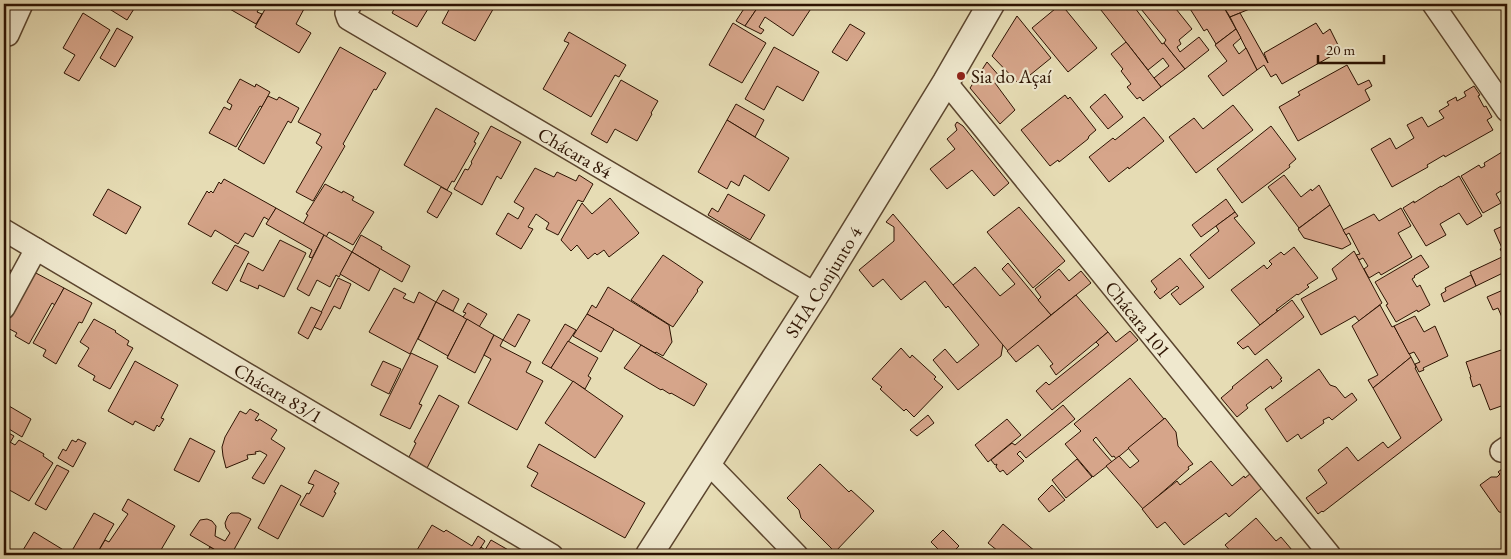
<svg xmlns="http://www.w3.org/2000/svg" width="1511" height="559" viewBox="0 0 1511 559" font-family="'EB Garamond',serif">
  <style>
    .building { fill: #d6a58a; stroke: #2d1302 }
    .lines { fill: none; stroke-linecap: round; stroke-linejoin: round }
    .minor-casing { stroke: #5b452e; stroke-width: 24 }
    .tertiary-casing { stroke: #5b452e; stroke-width: 29 }
    .minor { stroke: #efe8ce; stroke-width: 21 }
    .tertiary { stroke: #efe8ce; stroke-width: 26 }
    .poi-dot { fill: #8f2418; stroke: #efe8ce; stroke-width: 2 }
    .labels { text-anchor: middle; stroke-width: 4.5; stroke-linejoin: round; paint-order: stroke }
    .poi-label { font-size: 19px; fill: #2d1302; stroke: #efe8ce; text-anchor: start }
    .street-label { font-size: 19px; fill: #2d1302; stroke: #efe8ce }
  </style>
  <rect width="100%" height="100%" fill="#e6dcb4"/>
  <filter id="stains"><feTurbulence type="fractalNoise" baseFrequency=".004" numOctaves="4"/><feColorMatrix values="0 0 0 0 .2 0 0 0 0 .09 0 0 0 0 .02 0 0 0 .5 -.17"/></filter>
  <radialGradient id="worn" r=".72"><stop offset=".6" stop-color="#630" stop-opacity="0"/><stop offset="1" stop-color="#630" stop-opacity=".3"/></radialGradient>
  <g class="building">
    <path d="M92,4H137L127,20L103,5L101,9Z"/>
    <path d="M221,4H262L257,12L262,14L256,24Z"/>
    <path d="M268,4H299L305,7L296,24L311,33L299,53L255,27Z"/>
    <path d="M397,4H431L417,27L392,13Z"/>
    <path d="M452,4H496L475,41L442,23Z"/>
    <path d="M747,4H760L745,26L736,21Z"/>
    <path d="M760,4H814L793,36L765,17L759,27L764,30L761,34L745,26Z"/>
    <path d="M1061,4L1097,48L1068,72L1032,28Z"/>
    <path d="M1099,4H1132L1162,44L1164,43L1185,69L1161,87L1154,78L1169,66L1163,58L1148,70L1097,5Z"/>
    <path d="M1137,4H1172L1192,29L1179,40L1181,44L1177,47L1180,52L1199,37L1209,50L1185,69L1164,43L1166,40Z"/>
    <path d="M1187,4H1222L1236,29L1216,44L1207,29L1204,31Z"/>
    <path d="M1222,4H1250L1252,8L1230,17Z"/>
    <path d="M83,13L110,30L79,81L64,73L75,55L63,48Z"/>
    <path d="M1240,13L1268,63L1264,53L1316,23L1323,34L1330,29L1340,49L1333,52L1335,54L1282,84L1276,74L1271,77L1264,65L1257,70L1230,17Z"/>
    <path d="M1017,16L1051,58L1019,84L992,56Z"/>
    <path d="M733,23L766,43L742,83L709,65Z"/>
    <path d="M850,24L865,33L847,61L832,52Z"/>
    <path d="M117,28L133,37L115,67L100,58Z"/>
    <path d="M1236,29L1241,38L1233,45L1239,54L1246,48L1257,70L1223,96L1208,76L1227,61L1215,45Z"/>
    <path d="M569,32L626,65L619,77L615,75L591,117L543,89L569,43L564,41Z"/>
    <path d="M1126,42L1161,87L1143,101L1140,97L1137,99L1127,87L1131,84L1121,71L1123,69L1111,54Z"/>
    <path d="M340,47L386,73L376,90L374,89L343,144L345,146L313,201L296,192L322,147L316,143L321,134L298,122Z"/>
    <path d="M774,47L819,72L803,101L777,86L764,110L745,99Z"/>
    <path d="M987,62L1001,78L995,83L1015,110L1000,124L970,88Z"/>
    <path d="M1347,65L1358,85L1369,80L1372,86L1365,90L1370,100L1298,141L1279,107L1300,95L1298,92Z"/>
    <path d="M240,79L255,87L256,84L270,92L262,107L260,106L236,147L209,133L224,107L230,110L232,105L227,102Z"/>
    <path d="M621,80L658,101L651,113L652,114L637,141L615,129L607,143L591,134Z"/>
    <path d="M1474,86L1480,95L1478,96L1484,107L1486,106L1492,117L1487,120L1493,130L1445,157L1444,155L1427,165L1428,167L1392,187L1371,149L1390,138L1396,149L1414,138L1407,125L1422,117L1428,127L1444,118L1439,111L1449,105L1447,102L1456,97L1457,101L1466,96L1464,92Z"/>
    <path d="M1105,94L1123,117L1108,129L1090,107Z"/>
    <path d="M1065,95L1068,99L1070,97L1096,130L1089,136L1088,139L1059,162L1058,160L1050,166L1021,130Z"/>
    <path d="M268,96L277,100L279,97L299,108L291,123L288,121L264,164L238,149Z"/>
    <path d="M736,104L764,120L755,137L727,120Z"/>
    <path d="M1233,105L1253,130L1196,173L1169,137L1194,118L1203,129Z"/>
    <path d="M436,108L479,133L474,142L476,143L475,145L454,182L452,181L447,190L404,165Z"/>
    <path d="M1144,117L1164,141L1129,169L1128,167L1109,182L1089,157L1113,138L1115,140Z"/>
    <path d="M727,120L789,158L769,191L744,175L739,186L731,181L727,189L698,172Z"/>
    <path d="M957,122L963,126L1009,183L994,196L972,170L947,189L930,169L955,149L947,139L957,130L955,125Z"/>
    <path d="M491,126L521,142L501,179L497,176L482,205L454,189L465,169L468,170L472,163L471,162Z"/>
    <path d="M1271,126L1296,159L1289,165L1290,167L1242,203L1217,169Z"/>
    <path d="M1507,149V187L1496,194L1501,203L1483,213L1461,176L1479,165L1481,168L1485,166L1484,163Z"/>
    <path d="M535,168L554,177L557,172L576,181L579,175L593,184L583,202L578,200L558,235L546,229L549,223L536,214L528,227L533,229L521,249L496,234L508,213L518,219L524,208L514,202Z"/>
    <path d="M1284,175L1301,197L1311,189L1312,191L1319,185L1330,205L1299,228L1268,187Z"/>
    <path d="M1459,176L1482,216L1467,225L1459,213L1440,224L1446,235L1426,246L1403,208L1414,201V203L1441,186V187Z"/>
    <path d="M224,179L276,208L269,220L264,217L253,237L245,233L238,244L215,230L211,237L188,224L207,191L209,193L211,191L213,193L219,182L221,184Z"/>
    <path d="M325,184L342,193L343,191L354,197L352,200L374,212L353,245L329,232L326,237L303,224L308,215L306,214Z"/>
    <path d="M441,187L452,193L437,218L427,212Z"/>
    <path d="M108,189L141,207L126,234L93,215Z"/>
    <path d="M728,194L765,215L750,240L708,215L712,208L718,212Z"/>
    <path d="M610,198L639,233L636,236L609,257L604,250L597,255L595,253L588,259L577,245L571,251L561,240L582,203L592,214Z"/>
    <path d="M1226,199L1235,212L1201,237L1192,225Z"/>
    <path d="M1330,205L1351,244L1342,249L1304,238L1298,229Z"/>
    <path d="M1019,207L1065,261L1033,288L987,232Z"/>
    <path d="M276,208L324,235L312,258L309,257L312,250L266,224Z"/>
    <path d="M1401,208L1411,226L1398,233L1412,257L1381,275L1379,272L1369,278L1364,269L1368,266L1363,258L1359,260L1356,255L1360,254L1349,233L1346,235L1343,230L1374,214L1379,221Z"/>
    <path d="M1235,212L1238,216L1234,218L1255,243L1209,279L1190,255L1219,231L1216,226Z"/>
    <path d="M893,214L1003,344L1001,356L958,390L933,360L945,349L957,363L979,345L948,306L946,308L925,281L901,300L883,279L873,287L859,270L894,241V227L886,222Z"/>
    <path d="M1507,224V271L1476,286L1470,272L1504,256L1500,249L1502,248L1494,230Z"/>
    <path d="M324,235L352,252L339,277L336,275L330,287L317,280L309,296L297,289Z"/>
    <path d="M361,235L382,247L381,249L410,266L402,282L352,252Z"/>
    <path d="M280,240L306,253L284,297L259,285L258,289L240,281L248,263L263,271Z"/>
    <path d="M235,245L249,252L227,291L212,283Z"/>
    <path d="M1294,247L1318,278L1307,285L1309,287L1298,295L1297,294L1276,310L1278,311L1260,325L1231,290L1264,265L1267,269L1272,264L1269,261L1281,252L1284,255Z"/>
    <path d="M1354,251L1382,303L1359,321L1355,316L1321,335L1301,299L1337,279L1332,269Z"/>
    <path d="M352,252L380,269L369,291L340,274Z"/>
    <path d="M663,255L703,282L697,290L698,291L673,327L631,300Z"/>
    <path d="M1421,255L1429,267L1414,276L1415,277L1412,279L1417,287L1420,285L1430,305L1418,312L1417,310L1396,322L1386,305L1388,304L1375,282Z"/>
    <path d="M1180,258L1204,287L1180,305L1171,294L1179,288L1177,286L1160,299L1154,292L1157,289L1151,281Z"/>
    <path d="M1008,263L1051,315L1008,351L953,285L975,267L1000,296L1015,284L1002,269Z"/>
    <path d="M4,267L14,272L4,289Z"/>
    <path d="M1059,269L1069,281L1081,271L1091,283L1051,315L1038,300L1041,297L1035,289Z"/>
    <path d="M34,272L64,288L55,305L52,303L29,344L15,336L17,333L4,326Z"/>
    <path d="M1471,275L1476,286L1444,302L1441,294L1446,291L1445,288Z"/>
    <path d="M338,278L351,284L340,309L334,306L321,330L314,327Z"/>
    <path d="M608,287L669,325L672,342L663,356L656,352L655,353L587,314L592,305L596,308Z"/>
    <path d="M64,288L92,303L82,323L79,322L56,364L43,356L46,350L33,343Z"/>
    <path d="M394,288L406,294L403,298L414,303L419,292L436,302L410,354L369,332Z"/>
    <path d="M443,290L459,299L453,311L436,302Z"/>
    <path d="M1503,290L1504,292L1507,291V329L1498,308L1493,310L1487,297Z"/>
    <path d="M1076,295L1108,332L1056,375L1050,366L1053,364L1038,345L1016,362L1007,351Z"/>
    <path d="M1292,300L1304,317L1255,355L1248,346L1243,349L1237,343Z"/>
    <path d="M436,302L467,319L448,356L418,339Z"/>
    <path d="M468,303L487,314L479,327L463,317L466,313L463,312Z"/>
    <path d="M1380,305L1392,327L1394,326L1411,357L1373,388L1368,380L1378,375L1352,326Z"/>
    <path d="M311,307L322,312L308,339L298,333Z"/>
    <path d="M518,314L530,320L515,347L503,340Z"/>
    <path d="M587,314L614,329L601,352L573,336Z"/>
    <path d="M1415,316L1424,332L1435,326L1448,356L1423,368L1424,370L1419,372L1415,364L1420,362L1414,352L1409,354L1394,326Z"/>
    <path d="M94,319L116,331L115,332L129,341L127,345L133,348L110,389L93,380L95,376L78,366L89,348L80,342Z"/>
    <path d="M467,319L494,335L475,373L447,358Z"/>
    <path d="M565,324L576,330L551,368L542,363Z"/>
    <path d="M1130,331L1138,340L1052,410L1036,391L1046,382L1049,385L1099,345L1096,342L1108,332L1116,342Z"/>
    <path d="M494,335L503,340L500,346L531,362L526,372L543,381L517,430L468,403L491,359L484,355Z"/>
    <path d="M568,341L598,358L588,376L591,378L585,389L551,368Z"/>
    <path d="M641,345L707,384L694,406L671,393L670,394L662,389L661,390L624,368Z"/>
    <path d="M901,348L910,358L912,355L936,377L934,379L943,387L914,417L906,409L904,411L880,389L882,387L872,379Z"/>
    <path d="M1507,348V404L1490,410L1480,384L1473,387L1470,377H1471L1466,362Z"/>
    <path d="M411,353L438,366L419,404L422,405L410,429L380,415Z"/>
    <path d="M1411,357L1416,367L1415,368L1442,420L1323,512L1322,511L1318,514L1306,498L1327,483L1318,470L1347,447L1358,461L1383,442L1388,448L1401,438L1373,388Z"/>
    <path d="M1267,359L1282,378L1280,379L1282,381L1272,389L1271,386L1246,405L1248,408L1237,417L1221,398L1233,388L1232,387Z"/>
    <path d="M135,361L178,385L161,418L164,419L159,427L157,425L154,431L135,421L133,425L108,411Z"/>
    <path d="M383,361L401,369L389,394L371,385Z"/>
    <path d="M1319,369L1330,385L1336,387L1345,398L1352,393L1357,400L1332,420L1329,417L1323,420L1324,423L1301,439L1298,434L1287,442L1265,409Z"/>
    <path d="M1130,378L1164,419L1116,459L1114,456L1112,457L1096,437L1093,440L1112,462L1093,477L1065,444L1081,431L1074,424Z"/>
    <path d="M573,381L623,416L595,458L545,423Z"/>
    <path d="M439,395L459,406L426,470L408,459L416,443L414,442Z"/>
    <path d="M4,400L8,403L7,404L9,406L31,419L22,437L4,426Z"/>
    <path d="M1063,405L1075,419L1026,458L1020,451L1017,454L1024,461L1007,475L1003,470L1000,472L996,467L997,464L995,465L991,460L1012,443L1015,445Z"/>
    <path d="M250,409L259,414L255,420L258,421L259,419L277,430L271,439L285,448L264,484L252,478L267,455L260,451L255,452L256,454L247,455L248,459L226,468L223,456L222,447L225,437L240,411L246,414Z"/>
    <path d="M928,415L934,423L917,436L910,430Z"/>
    <path d="M1165,418L1176,432L1178,446L1193,464L1188,467L1189,469L1143,509L1106,466L1119,456L1130,468L1139,461L1128,448Z"/>
    <path d="M1007,419L1021,435L988,462L975,445Z"/>
    <path d="M5,431L14,436L4,453V434Z"/>
    <path d="M190,438L215,451L199,482L174,470Z"/>
    <path d="M78,439L86,443L73,467L58,458L63,449L66,451L72,440L76,442Z"/>
    <path d="M19,440L44,454L43,456L53,463L29,501L4,487V453L10,442L15,445Z"/>
    <path d="M539,444L645,503L625,538L531,486L538,473L527,467Z"/>
    <path d="M1077,459L1092,477L1066,498L1052,480Z"/>
    <path d="M1211,461L1232,486L1244,476L1245,478L1251,473L1263,487L1229,517L1226,513L1184,545L1165,522L1157,528L1142,509L1177,481L1180,485Z"/>
    <path d="M820,464L849,492L851,490L874,511L835,552L801,518L799,510L787,498Z"/>
    <path d="M57,465L69,471L46,510L35,504Z"/>
    <path d="M1507,465V513L1499,512L1480,485L1491,477H1497L1500,474L1498,472Z"/>
    <path d="M315,470L339,483L334,492L336,493L323,517L300,505L307,493L309,494L314,485L308,483Z"/>
    <path d="M281,485L301,496L278,539L258,528Z"/>
    <path d="M1052,485L1065,500L1049,512L1038,499Z"/>
    <path d="M128,499L175,526L158,555H102L98,552L105,540L109,542L128,514L122,510Z"/>
    <path d="M94,513L114,524L96,555H20L34,532L70,554Z"/>
    <path d="M231,513H239L251,519L231,555H224L190,535L200,520L207,519L212,521L216,526L215,536L225,541L230,533L226,528L225,523L228,516Z"/>
    <path d="M1256,518L1276,541L1281,537L1292,550L1285,555H1234L1225,545Z"/>
    <path d="M1003,524L1036,552L1035,553L1037,555H1003L988,543Z"/>
    <path d="M432,525L444,532L446,530L472,546L478,536L485,541L476,555H414Z"/>
    <path d="M943,530L959,546L950,555H944L931,542Z"/>
    <path d="M491,540L517,555H476L481,547L485,550Z"/>
    <path d="M210,547L224,555H205Z"/>
  </g>
  <g class="lines">
    <g class="minor-casing">
      <g id="minor">
        <path id="s1" d="M351,4L346,13L348,19L816,294"/>
        <path d="M1433,4L1507,111"/>
        <path d="M8,35L22,4"/>
        <path id="s2" d="M946,82L1330,555"/>
        <path id="s3" d="M4,230L552,555"/>
        <path d="M4,308L36,249"/>
        <path d="M1501,451L1507,447"/>
        <path d="M708,463L797,555"/>
      </g>
    </g>
    <g class="tertiary-casing">
      <g id="tertiary">
        <path id="s4" d="M649,555L816,294L946,82L991,4"/>
      </g>
    </g>
    <use href="#minor" class="minor"/>
    <use href="#tertiary" class="tertiary"/>
  </g>
  <circle class="poi-dot" cx="961" cy="76" r="5"/>
  <g class="labels">
    <g class="poi-label">
      <text x="971" y="83">Sia do Açaí</text>
    </g>
    <g class="street-label">
      <text dy="7" stroke="none"><textPath href="#s1" startOffset="280">Chácara 84</textPath></text>
      <text dy="7" stroke="none"><textPath href="#s4" startOffset="324">SHA Conjunto 4</textPath></text>
      <text dy="7" stroke="none"><textPath href="#s2" startOffset="305">Chácara 101</textPath></text>
      <text dy="7" stroke="none"><textPath href="#s3" startOffset="319">Chácara 83/1</textPath></text>
    </g>
  </g>
  <rect width="1511" height="559" fill="none" stroke="#e6dcb4" stroke-width="20"/>
  <rect x="5" y="5" width="1501" height="549" fill="none" stroke="#2d1302" stroke-width="2.5"/>
  <rect x="10" y="10" width="1491" height="539" fill="none" stroke="#2d1302"/>
  <path d="M1318 55v8h66v-8" fill="none" stroke="#2d1302" stroke-width="2.5"/>
  <text x="1326" y="55" font-size="15" fill="#2d1302" stroke="#efe8ce" stroke-width="4" paint-order="stroke">20 m</text>
  <rect width="100%" height="100%" filter="url(#stains)"/>
  <rect width="100%" height="100%" fill="url(#worn)"/>
</svg>
